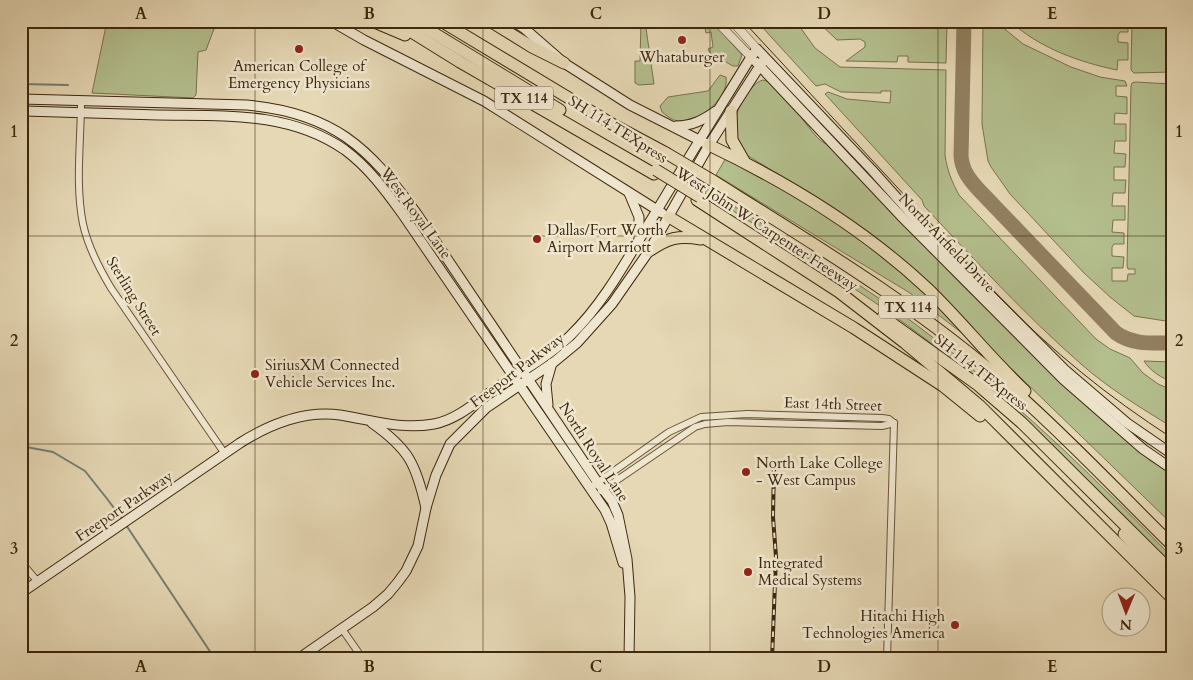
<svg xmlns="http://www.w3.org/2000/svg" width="1193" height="680" viewBox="0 0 1193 680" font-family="Cardo,serif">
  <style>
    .green { fill: #b4bf8e; stroke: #78734e }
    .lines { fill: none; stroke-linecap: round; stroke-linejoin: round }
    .stream { stroke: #757e73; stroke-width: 2 }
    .taxiway { stroke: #928061; stroke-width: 15 }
    .minor-casing { stroke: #675337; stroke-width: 8 }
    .tertiary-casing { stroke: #675337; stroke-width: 9 }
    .secondary-casing { stroke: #3d270d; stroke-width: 11 }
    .motorway-casing { stroke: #3d270d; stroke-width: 13 }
    .minor { stroke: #efe6cf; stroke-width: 6 }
    .tertiary { stroke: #efe6cf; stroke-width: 8 }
    .secondary { stroke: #efe6cf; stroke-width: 9 }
    .motorway { stroke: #e6d8b5; stroke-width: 11 }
    .tram { stroke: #3d270d; stroke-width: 1 }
    .rail-casing { stroke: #3d270d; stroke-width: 4 }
    .rail { stroke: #efe6cf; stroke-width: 2; stroke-dasharray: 5.5; stroke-linecap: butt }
    .motorway-bridge-casing { stroke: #3d270d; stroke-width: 13; stroke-linecap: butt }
    .motorway-bridge { stroke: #e6d8b5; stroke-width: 11 }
    .grid { fill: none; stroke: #3d270d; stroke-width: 1; stroke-opacity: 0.55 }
    .poi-dot { fill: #8f2418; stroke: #efe6cf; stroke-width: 2 }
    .labels { text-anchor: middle; stroke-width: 5; stroke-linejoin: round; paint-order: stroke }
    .shield { fill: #efe6cf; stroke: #726047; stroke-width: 1 }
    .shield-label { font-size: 14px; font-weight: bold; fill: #3d270d }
    .poi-label { font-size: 15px; fill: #3d270d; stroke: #efe6cf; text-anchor: start }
    .street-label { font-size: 15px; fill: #3d270d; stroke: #efe6cf }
    .neatline { fill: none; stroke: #3d270d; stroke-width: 2 }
    .grid-label { font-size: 16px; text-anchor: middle; font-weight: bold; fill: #3d270d }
  </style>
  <rect width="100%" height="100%" fill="#e6d8b5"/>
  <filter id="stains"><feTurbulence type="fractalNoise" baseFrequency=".004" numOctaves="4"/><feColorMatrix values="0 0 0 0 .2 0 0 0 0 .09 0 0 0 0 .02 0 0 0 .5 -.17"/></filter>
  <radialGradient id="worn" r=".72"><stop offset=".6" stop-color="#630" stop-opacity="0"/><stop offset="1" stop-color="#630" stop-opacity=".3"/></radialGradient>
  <g class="green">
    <path d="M107,21H217L206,50L198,52L196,95L193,98L92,93Z"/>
    <path d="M641,21H668L649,25L646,28L654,84L639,85L635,83V61H640Z"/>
    <path d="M770,21H798L800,27L815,48L840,67L946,70L945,155C947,170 952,182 959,195L1096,339L1110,349L1130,358L1143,373L1158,384L1172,390V427C1141,408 1108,388 1081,364C1025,315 975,260 924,206L922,200L825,94L828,92L847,99L890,103L891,91H881V93L841,92L825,84L816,86L763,28Z"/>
    <path d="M817,21H837L841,23L843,21H947L946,63L908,62V56H898L897,62L846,61L865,47V42L860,39L837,40Z"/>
    <path d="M983,21H995L1023,44L1071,67L1100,77L1125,81L1127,86H1116V96L1127,97V114L1115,113L1114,124H1126V141H1115L1114,153L1126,154L1125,167H1114V180H1126L1125,193H1113L1112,206H1125V220H1113L1112,232L1124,233V244H1114L1112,247V256L1124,257L1123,268H1112V281H1127L1128,274H1135V269H1128L1127,266L1131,86L1132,83L1135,82L1172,84V322L1134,316L1110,297L1083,272L1010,194L991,167L988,161L982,124Z"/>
    <path d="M1010,21H1128V32H1120L1118,35V42L1128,43V60H1118L1117,70C1079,62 1039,48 1010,21Z"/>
    <path d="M1132,21H1172V72L1134,73L1131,70Z"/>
    <path d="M711,22L717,27L742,55L738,66H733L710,53L708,49L713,47L711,32L706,33L704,24Z"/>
    <path d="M720,75L726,77C730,96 699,124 679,121C673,121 667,116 662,112L660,106L668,97L708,91Z"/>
    <path d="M763,80C781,83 806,128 820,140C823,143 827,144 830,146L965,288L1107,424L1149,457L1148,459L1172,474V524L987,345L833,208L745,154C739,146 735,135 735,125C734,112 750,83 763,80Z"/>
    <path d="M727,156L804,199L907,274L967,337L910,293L716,175Z"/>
    <path d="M707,189C786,240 870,287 944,346C1025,410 1100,483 1172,557V569C1095,493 1020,413 935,346C862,290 783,243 705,193Z"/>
    <path d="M1144,361L1172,362V382C1162,378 1150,371 1144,361Z"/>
  </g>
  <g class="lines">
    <g class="stream">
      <path d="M21,84L68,85"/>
      <path d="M21,446L53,452L85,471L108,500L122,519"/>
      <path d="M126,525L215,659"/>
    </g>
    <path class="taxiway" d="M964,21L961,156C962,170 969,179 978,189L1116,333C1133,345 1152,343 1172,343"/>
    <g class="minor-casing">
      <g id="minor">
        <path d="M81,101C81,142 75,184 83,224C88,247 99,268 111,288L225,454"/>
        <path d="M590,488L669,432L701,417L747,414L882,418L889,419L894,423"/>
        <path d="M601,491L695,427L705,424L728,422L882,426L894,423"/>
        <path d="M21,562L38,582"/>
        <path d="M342,629L363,659"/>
        <path d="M887,659L894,423"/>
      </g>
    </g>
    <g class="tertiary-casing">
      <g id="tertiary">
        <path d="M716,21L751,57"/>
        <path d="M732,21L757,49"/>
      </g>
    </g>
    <g class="secondary-casing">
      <g id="secondary">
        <path d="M331,21L364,40L484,101L662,213"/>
        <path d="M513,21L525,29L564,63L630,105L705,143"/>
        <path d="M756,62L901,216L1063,379L1143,449L1172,469"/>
        <path d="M21,99L247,105C333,113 369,147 417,214L598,483L612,501L618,515L627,559L630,597L629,659"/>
        <path d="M21,111C67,112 113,114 158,115C223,116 289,111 345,150C368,167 385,190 401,212L605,510L611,523L623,563"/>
        <path d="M676,126C692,126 703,120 716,111"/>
        <path d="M629,193L639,217V240"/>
        <path d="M548,405L546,384L552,363"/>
        <path d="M372,423C409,449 416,464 426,508"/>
        <path d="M21,593L240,443C270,424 304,410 340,415C372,420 401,430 434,424C459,419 478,400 499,386C523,371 549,356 570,336C607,300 629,255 656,212C687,160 719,109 751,57L757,49L872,170L923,227L1065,370L1127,423L1172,454"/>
        <path d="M298,659L373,607L388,594L398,582L406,571L418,546L426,508L436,475L450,444L486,408L554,362L577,343L612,304L649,251L709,145L765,58"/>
      </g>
    </g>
    <g class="motorway-casing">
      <g id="motorway">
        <path d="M372,21L405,35"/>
        <path d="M394,21L460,62L654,174"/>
        <path d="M414,21L560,110"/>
        <path d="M441,21L612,124L666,153"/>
        <path d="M490,21L532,47L564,63"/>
        <path d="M731,111L732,140L744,161"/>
        <path d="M709,145C789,183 864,229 928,289C962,322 991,359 1025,391"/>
        <path d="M710,179C814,244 919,307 1012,389C1068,438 1119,493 1172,545"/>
        <path d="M697,200L839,292L905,343L980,406L1172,598"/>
        <path d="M669,217L854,328L943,386L980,416"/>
        <path d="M649,251C668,238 678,235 701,239"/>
        <path d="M883,317L978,385L1022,423L1172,572"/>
        <path d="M1124,534L1172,587"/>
      </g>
    </g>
    <use href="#minor" class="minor"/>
    <use href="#tertiary" class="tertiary"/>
    <use href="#secondary" class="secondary"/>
    <use href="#motorway" class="motorway"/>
    <path class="tram" d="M743,21L999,297C1053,352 1107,396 1172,438"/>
    <g class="rail-casing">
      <path id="rail" d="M772,659L776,557L773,517L774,463"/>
    </g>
    <use href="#rail" class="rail"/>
    <g class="motorway-bridge-casing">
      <g id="motorway-bridge">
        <path d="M666,153L710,179"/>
        <path d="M656,170L700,197"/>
      </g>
    </g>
    <use href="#motorway-bridge" class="motorway-bridge"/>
  </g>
  <path class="grid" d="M255,21V659M483,21V659M710,21V659M938,21V659M21,236H1172M21,444H1172"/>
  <g class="poi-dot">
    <circle cx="682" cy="40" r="5"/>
    <circle cx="299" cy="49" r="5"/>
    <circle cx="537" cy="239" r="5"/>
    <circle cx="255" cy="374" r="5"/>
    <circle cx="746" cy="472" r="5"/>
    <circle cx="748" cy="572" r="5"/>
    <circle cx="955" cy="625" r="5"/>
  </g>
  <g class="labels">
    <g class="shield">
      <rect x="495" y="86.5" width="58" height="23" rx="4"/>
      <rect x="879" y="295.5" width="58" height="23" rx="4"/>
    </g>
    <g class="shield-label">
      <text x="524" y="103">TX 114</text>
      <text x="908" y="312">TX 114</text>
    </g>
    <g class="poi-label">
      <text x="682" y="62" text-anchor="middle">Whataburger</text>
      <text x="299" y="71" text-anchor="middle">American College of<tspan x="299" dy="17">Emergency Physicians</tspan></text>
      <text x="547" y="235">Dallas/Fort Worth<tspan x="547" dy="17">Airport Marriott</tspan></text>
      <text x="265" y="370">SiriusXM Connected<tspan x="265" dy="17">Vehicle Services Inc.</tspan></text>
      <text x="756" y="468">North Lake College<tspan x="756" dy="17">- West Campus</tspan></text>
      <text x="758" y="568">Integrated<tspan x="758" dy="17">Medical Systems</tspan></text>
      <text x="945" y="621" text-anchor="end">Hitachi High<tspan x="945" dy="17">Technologies America</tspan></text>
    </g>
    <g class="street-label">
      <text transform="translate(618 129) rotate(32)" y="5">SH 114 TEXpress</text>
      <text transform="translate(416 213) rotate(54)" y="5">West Royal Lane</text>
      <text transform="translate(767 229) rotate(33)" y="5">West John W Carpenter Freeway</text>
      <text transform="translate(947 243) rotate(46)" y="5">North Airfield Drive</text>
      <text transform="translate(134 296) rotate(58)" y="5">Sterling Street</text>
      <text transform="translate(517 370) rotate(-37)" y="5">Freeport Parkway</text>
      <text transform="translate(981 372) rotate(38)" y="5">SH 114 TEXpress</text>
      <text transform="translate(833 404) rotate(2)" y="5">East 14th Street</text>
      <text transform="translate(594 452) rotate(57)" y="5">North Royal Lane</text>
      <text transform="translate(124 506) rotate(-34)" y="5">Freeport Parkway</text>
    </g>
  </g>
  <rect width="1193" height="680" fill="none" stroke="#e6d8b5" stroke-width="55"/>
  <g transform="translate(1126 612) rotate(181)"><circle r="24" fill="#efe6cf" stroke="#a89a81"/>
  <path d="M0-4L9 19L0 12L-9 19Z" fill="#8f2418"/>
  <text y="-8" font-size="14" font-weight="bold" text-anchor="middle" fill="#3d270d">N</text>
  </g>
  <rect x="28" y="28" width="1138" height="624" class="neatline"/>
  <g class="grid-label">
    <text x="141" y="19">A</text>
    <text x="369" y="19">B</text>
    <text x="596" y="19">C</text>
    <text x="824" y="19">D</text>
    <text x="1052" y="19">E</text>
    <text x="14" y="137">1</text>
    <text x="1179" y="137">1</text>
    <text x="14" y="346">2</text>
    <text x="1179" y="346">2</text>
    <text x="14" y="554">3</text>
    <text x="1179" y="554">3</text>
    <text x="141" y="672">A</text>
    <text x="369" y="672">B</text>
    <text x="596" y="672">C</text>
    <text x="824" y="672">D</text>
    <text x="1052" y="672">E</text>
  </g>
  <rect width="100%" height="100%" filter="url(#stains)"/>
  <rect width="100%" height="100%" fill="url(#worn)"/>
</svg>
